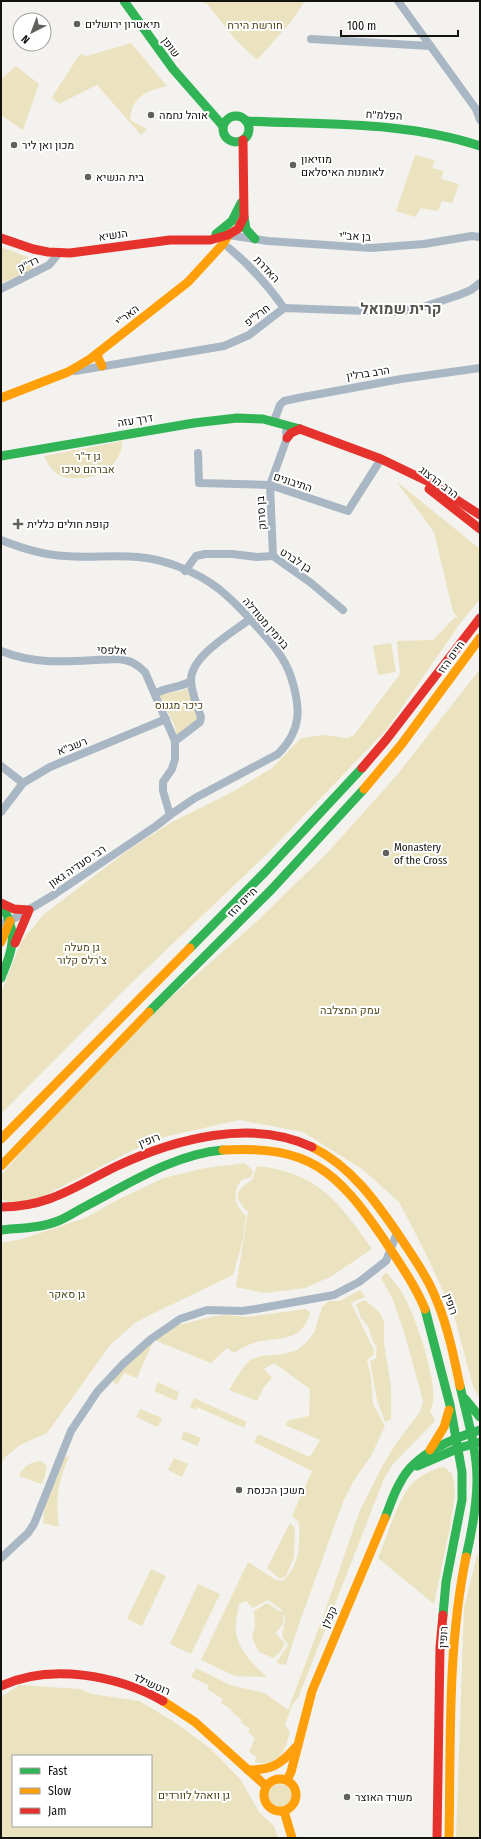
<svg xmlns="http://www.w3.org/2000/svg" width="481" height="1839" viewBox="0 0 481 1839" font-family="'Fira Sans Condensed',Heebo,sans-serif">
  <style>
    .green { fill: #ebe3bf; fill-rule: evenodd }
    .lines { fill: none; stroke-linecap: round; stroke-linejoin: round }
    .street { stroke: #a9b7c5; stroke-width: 8 }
    .fast { stroke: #30b455; stroke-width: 9 }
    .slow { stroke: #ff9f0a; stroke-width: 9 }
    .jam { stroke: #e5322d; stroke-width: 9 }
    .poi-dot { fill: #61605d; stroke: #fff; stroke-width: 1.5 }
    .labels { text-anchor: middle; stroke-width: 4; stroke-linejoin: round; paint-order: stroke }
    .poi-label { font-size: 11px; fill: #12120f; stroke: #fff; text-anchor: start }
    .park-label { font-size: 11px; fill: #51481b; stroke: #fff }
    .street-label { font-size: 11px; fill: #12120f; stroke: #fff }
    .district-label { font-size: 15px; font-weight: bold; fill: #575650; stroke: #fff }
  </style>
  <rect width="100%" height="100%" fill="#f3f2ee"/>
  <g class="green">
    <path d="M198,1H305L291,22L257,60L235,39L207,4Z"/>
    <path d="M131,43L167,86C145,92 133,95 130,120L147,129L141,135L97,85L59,104L52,97L80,54L87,56Z"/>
    <path d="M16,66L39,84L23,130L1,115V79Z"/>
    <path d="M415,155L435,160L432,168L444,171L441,179L459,184L452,203L442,201L438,211L421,208L415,217L396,211Z"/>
    <path d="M1,247L33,259L35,270L1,283Z"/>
    <path d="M123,441C120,465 101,479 77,478C71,478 65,479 59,475C52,471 47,463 44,456Z"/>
    <path d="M396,481L480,549V599L461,622L387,729L268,853L122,992L1,1114V993L21,942L43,915L131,848L172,822L234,791L272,768L301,738L324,735L347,738L354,735L400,674L397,641L433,640L455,617L458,618L453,612L434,532Z"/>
    <path d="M391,643L396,672L378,675L373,646Z"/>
    <path d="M480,669V1400L473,1386L453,1312L423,1248L399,1202L362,1169L303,1132L239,1120L164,1137L129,1152L34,1201L9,1203L1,1198V1175L119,1043L254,924L328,852L397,775Z"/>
    <path d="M188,688L197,719L177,737L175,726L159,695C169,691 179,694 188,688Z"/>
    <path d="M245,1163L253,1171L251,1177L241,1180C232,1195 234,1204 246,1216L243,1240L233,1275L148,1316L135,1323L110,1345L47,1433L20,1445L4,1458L1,1465V1243L22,1239L85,1218L119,1199L164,1178L205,1168Z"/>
    <path d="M257,1166C319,1173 338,1201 372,1249L332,1276L305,1288L265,1293L236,1287L248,1212C233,1197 234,1191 252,1180Z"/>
    <path d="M385,1273H387C393,1281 400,1288 404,1296C415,1316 443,1392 430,1411L434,1418V1422L393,1464L384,1479L299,1696L292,1705L285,1725L290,1732C285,1751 279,1768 255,1762L256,1756L249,1752L255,1738L248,1732L250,1729L241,1722L242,1720L231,1711L232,1710L221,1703L223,1699L208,1690V1685L191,1677L196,1668L230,1685L265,1693L288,1710L324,1614L360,1510L384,1463L397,1442L420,1412L423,1401L405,1335L393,1300L381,1278Z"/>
    <path d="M360,1290L365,1297L351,1303L373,1348L374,1354L367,1360L371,1378L373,1404L385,1426L371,1456L354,1480L343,1502L297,1630L286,1665L276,1663L288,1645L282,1636L285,1619L283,1614V1624L276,1633L285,1644L280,1652L273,1658L259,1652L252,1638L255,1626L254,1611L267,1603L282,1613L281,1609L268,1600L253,1608L246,1601L239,1604C238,1612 235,1623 236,1632C238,1650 254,1665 267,1677L235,1676L201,1660L248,1562L276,1580L282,1581C300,1567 300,1544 299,1522L292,1516L312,1471L254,1442L258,1434L310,1457L320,1440L285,1425L289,1420L309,1416L310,1389L274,1363L264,1369L272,1378L264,1387L257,1401L229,1390L242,1369L250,1360L261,1356L283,1354L295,1351L306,1343L314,1333L322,1307L329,1301H340Z"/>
    <path d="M365,1300L381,1314L384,1323V1343L391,1386V1419L385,1422L377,1400L370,1361L376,1358L377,1347L373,1342L368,1326L361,1318L356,1304Z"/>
    <path d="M306,1309L310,1313C302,1340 285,1337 263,1341C252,1342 243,1347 234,1353L227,1348L211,1363L154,1340L137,1378L124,1373L117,1385L112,1380L135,1355L155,1336L178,1325L215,1316L226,1315L247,1317Z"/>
    <path d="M158,1382L179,1392L176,1401L154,1391Z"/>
    <path d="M194,1398L247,1422L244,1428L197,1407L196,1410L190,1407Z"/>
    <path d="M140,1409L162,1418L158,1427L136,1417Z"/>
    <path d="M184,1431L201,1438L197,1446L181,1439Z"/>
    <path d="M69,1456C58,1484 55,1497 59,1527L43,1523L45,1503L62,1458Z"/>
    <path d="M174,1458L188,1464L182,1477L168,1470Z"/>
    <path d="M41,1461L47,1466L45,1477L41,1484L19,1476C24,1466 30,1462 41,1461Z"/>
    <path d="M444,1467L452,1474L454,1481L455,1495L450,1527L434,1604L378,1558C387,1537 396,1505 409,1487C417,1477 432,1469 444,1467Z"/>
    <path d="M290,1523L295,1528L294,1557L286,1576L280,1579L267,1568Z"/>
    <path d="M477,1555L480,1557V1838H456L464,1608Z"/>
    <path d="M151,1569L166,1576L142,1626L127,1619Z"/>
    <path d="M198,1584L220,1594L191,1654L170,1644Z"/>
    <path d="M19,1685L80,1689L92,1694L139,1701L173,1721L211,1749L241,1780L259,1812L274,1826L278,1838H1V1697ZM13,1756H151V1826H13Z"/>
    <circle cx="280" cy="1796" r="12"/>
  </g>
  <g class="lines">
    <g class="street">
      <path d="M398,1L476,109L480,120"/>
      <path d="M311,39L430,46"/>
      <path d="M228,235L268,241L371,248L424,244L472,236L480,237"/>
      <path d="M229,248C252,267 267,284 284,308"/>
      <path d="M1,289L49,265L59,253"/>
      <path d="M75,371L224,346L249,335L284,308L394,312L420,308L459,295L471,290L480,283"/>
      <path d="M274,421L280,405L284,401L303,397L401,379L480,368"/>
      <path d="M198,453L199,483L270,485L348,511L381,459"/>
      <path d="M1,540C21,548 44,555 65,556C89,558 114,555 138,557C165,559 197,572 219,589C230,598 241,609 251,620C266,637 284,655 291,677C301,708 302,730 278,754L195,798L170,815L156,826L55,894L10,921L1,923"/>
      <path d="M273,556L270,485L287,438L286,432"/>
      <path d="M185,571L196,556L205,554H232L257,557L273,556L311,583L343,610"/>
      <path d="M1,651C42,667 76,660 118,659C130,660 137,664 145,672L175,741V759L172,769L163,782V791L170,815"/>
      <path d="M155,694C167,686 178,689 191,681"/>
      <path d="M175,741L200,722L201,717C197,705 191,692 191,680C191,656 232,633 250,619"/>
      <path d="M1,766L23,783"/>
      <path d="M1,812L23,783L50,767L166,719"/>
      <path d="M1,1558L28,1533L34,1524L71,1431L97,1392L123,1364L151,1339L180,1319L207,1310L242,1311L256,1309L334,1295L359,1282L386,1261L397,1233"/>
    </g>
    <g class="fast">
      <path d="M124,1L173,69L223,126"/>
      <circle cx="236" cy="129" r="13"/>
      <path d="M246,121C324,125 405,121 480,146"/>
      <path d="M244,217L246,229L255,239"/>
      <path d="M216,234L232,221L241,203"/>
      <path d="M1,456L194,423L237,418L263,419L300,429"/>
      <path d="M1,904C19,933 13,948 1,978"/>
      <path d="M190,948L265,872L362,768"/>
      <path d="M149,1012L272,889L364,789"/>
      <path d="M1,1230C20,1228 41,1228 58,1221C68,1217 78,1210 88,1205C130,1183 175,1154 223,1150"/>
      <path d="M425,1309L450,1405L462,1472V1500L446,1582L443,1615"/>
      <path d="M460,1386C467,1417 477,1449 477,1480C477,1506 472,1531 466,1557"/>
      <path d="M465,1399L480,1417"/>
      <path d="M417,1466L459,1448L480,1442"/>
      <path d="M385,1518C390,1506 394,1492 401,1481C415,1454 453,1438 480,1430"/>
    </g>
    <g class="slow">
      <path d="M98,353V358L102,366"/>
      <path d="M1,398L68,372L90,359L188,282L223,244L229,234"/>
      <path d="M364,789L401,745L480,638"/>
      <path d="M1,942L10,921"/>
      <path d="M1,1139L190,948"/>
      <path d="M312,1147C351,1166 377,1203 400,1237C414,1258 428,1278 437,1301C448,1328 454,1357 460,1386"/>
      <path d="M223,1150C309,1145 336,1170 383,1238C398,1261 414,1283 425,1309"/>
      <path d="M1,1166L149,1012"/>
      <path d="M430,1450L444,1427L449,1410"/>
      <path d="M163,1701L195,1722L266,1786"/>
      <path d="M248,1770C272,1770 280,1765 296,1747"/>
      <circle cx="280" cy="1795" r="16"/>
      <path d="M287,1780L291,1772L312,1691L385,1518"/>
      <path d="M284,1811L292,1838"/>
      <path d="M449,1838C451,1744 447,1649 466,1557"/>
    </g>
    <g class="jam">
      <path d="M1,238L33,249L48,252L70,253L170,240H210L228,235L238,229L244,217L243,140"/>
      <path d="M300,429L381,459L429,482L480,515"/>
      <path d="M287,438L291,433L300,429"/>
      <path d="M429,489L480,529"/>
      <path d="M362,768L386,740L480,618"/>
      <path d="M1,903L14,909L29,910L15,943"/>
      <path d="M1,1207C49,1207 76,1186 117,1166C175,1139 251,1118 312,1147"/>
      <path d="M1,1686C50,1663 117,1675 163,1701"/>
      <path d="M437,1838L440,1647L443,1615"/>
    </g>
  </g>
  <g class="poi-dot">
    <circle cx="77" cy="24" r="4"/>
    <circle cx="151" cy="115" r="4"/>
    <circle cx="14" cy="145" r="4"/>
    <circle cx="293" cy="165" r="4"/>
    <circle cx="88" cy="177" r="4"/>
    <path d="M16 518h4v4h4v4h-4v4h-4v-4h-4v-4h4z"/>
    <circle cx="386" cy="853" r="4"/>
    <circle cx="239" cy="1490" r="4"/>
    <circle cx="347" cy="1797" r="4"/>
  </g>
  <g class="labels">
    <g class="poi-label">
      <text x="85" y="28">תיאטרון ירושלים</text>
      <text x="159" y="119">אוהל נחמה</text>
      <text x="22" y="149">מכון ואן ליר</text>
      <text x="301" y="163">מוזיאון<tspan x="301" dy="13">לאומנות האיסלאם</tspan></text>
      <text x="96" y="181">בית הנשיא</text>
      <text x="27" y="528">קופת חולים כללית</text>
      <text x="394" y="851">Monastery<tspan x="394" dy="13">of the Cross</tspan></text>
      <text x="247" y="1494">משכן הכנסת</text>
      <text x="355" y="1801">משרד האוצר</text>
    </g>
    <g class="park-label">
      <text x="255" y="29">חורשת הירח</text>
      <text x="88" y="460">גן ד"ר<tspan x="88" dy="13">אברהם טיכו</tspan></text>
      <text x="179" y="709">כיכר מגנוס</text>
      <text x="82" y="951">גן מעלה<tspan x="82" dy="13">צ'רלס קלור</tspan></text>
      <text x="350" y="1014">עמק המצלבה</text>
      <text x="67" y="1298">גן סאקר</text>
      <text x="194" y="1799">גן וואהל לוורדים</text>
    </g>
    <g class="street-label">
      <text transform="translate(171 47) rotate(53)" y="4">שופן</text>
      <text transform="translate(384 115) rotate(3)" y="4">הפלמ"ח</text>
      <text transform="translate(113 235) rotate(-8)" y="4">הנשיא</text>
      <text transform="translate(355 236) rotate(3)" y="4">בן אב"י</text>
      <text transform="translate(28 264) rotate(-26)" y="4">רד"ק</text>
      <text transform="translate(267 269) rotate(47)" y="4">האדרת</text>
      <text transform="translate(127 315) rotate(-38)" y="4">האר"י</text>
      <text transform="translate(257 315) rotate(-38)" y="4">חרל"פ</text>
      <text transform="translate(368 373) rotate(-9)" y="4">הרב ברלין</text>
      <text transform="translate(135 420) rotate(-9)" y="4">דרך עזה</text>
      <text transform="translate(293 482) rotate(18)" y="4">התיבונים</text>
      <text transform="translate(439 482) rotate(37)" y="4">הרב הרצוג</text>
      <text transform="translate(261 513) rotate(-94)" y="4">בן סרוק</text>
      <text transform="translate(296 560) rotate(33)" y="4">בן לברט</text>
      <text transform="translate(266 623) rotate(49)" y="4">בנימין מטודלה</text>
      <text transform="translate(112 650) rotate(2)" y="4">אלפסי</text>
      <text transform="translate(451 657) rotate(-54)" y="4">חיים הזז</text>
      <text transform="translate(72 746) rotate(-22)" y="4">רשב"א</text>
      <text transform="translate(77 866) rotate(-34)" y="4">רבי סעדיה גאון</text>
      <text transform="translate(242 902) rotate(-45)" y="4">חיים הזז</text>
      <text transform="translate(149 1140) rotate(-21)" y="4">רופין</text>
      <text transform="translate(451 1304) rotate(71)" y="4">רופין</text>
      <text transform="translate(329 1617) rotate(-67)" y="4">קפלן</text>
      <text transform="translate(443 1637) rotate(-86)" y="4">רופין</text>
      <text transform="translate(152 1684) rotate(24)" y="4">רוטשילד</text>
    </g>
    <g class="district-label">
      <text x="401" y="314">קרית שמואל</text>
    </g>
  </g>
  <rect width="481" height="1839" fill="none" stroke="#12120f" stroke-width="4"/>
  <rect x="12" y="1755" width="140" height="72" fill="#ffffff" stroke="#a0a09f"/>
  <rect x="20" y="1768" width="20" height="6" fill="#30b455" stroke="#a0a09f"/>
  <text x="48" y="1775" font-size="12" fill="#12120f">Fast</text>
  <rect x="20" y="1788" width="20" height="6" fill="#ff9f0a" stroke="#a0a09f"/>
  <text x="48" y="1795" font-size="12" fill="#12120f">Slow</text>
  <rect x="20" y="1808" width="20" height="6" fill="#e5322d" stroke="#a0a09f"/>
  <text x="48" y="1815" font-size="12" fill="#12120f">Jam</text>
  <g transform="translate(32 32) rotate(222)"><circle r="19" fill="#ffffff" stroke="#a0a09f"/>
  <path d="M0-3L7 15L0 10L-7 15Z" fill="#61605d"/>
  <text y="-6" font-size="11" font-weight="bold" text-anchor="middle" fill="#12120f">N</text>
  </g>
  <path d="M341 30v6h117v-6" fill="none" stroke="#12120f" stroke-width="2"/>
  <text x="347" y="30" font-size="12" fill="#12120f" stroke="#ffffff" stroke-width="3" paint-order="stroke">100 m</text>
</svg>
